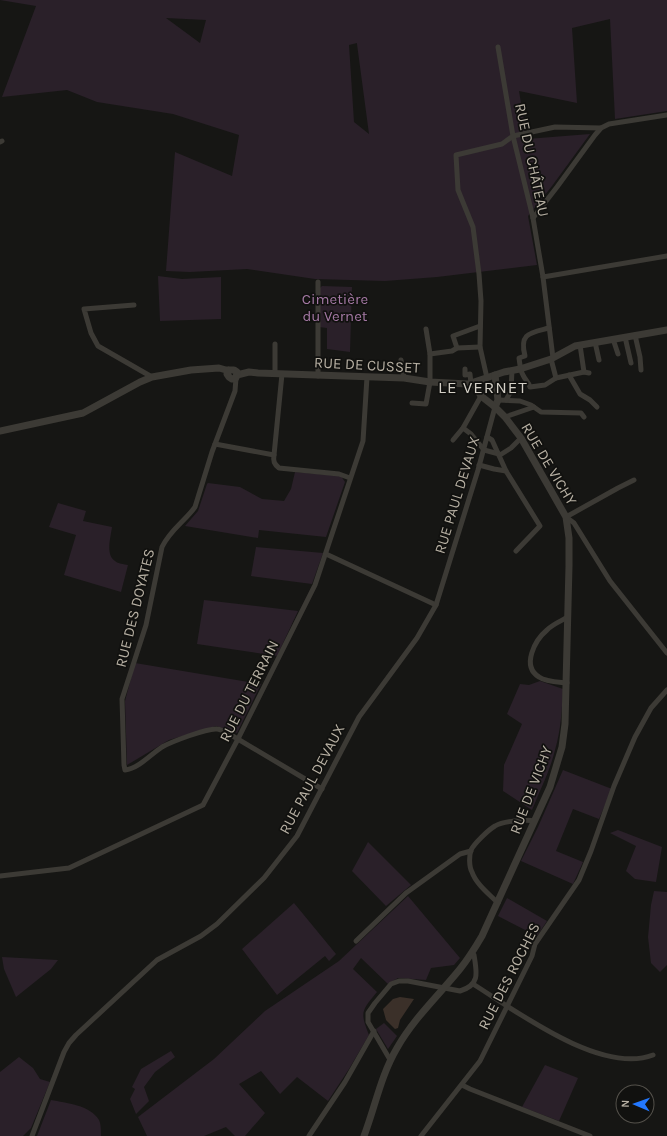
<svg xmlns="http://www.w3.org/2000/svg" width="667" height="1136" viewBox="0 0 667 1136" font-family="Karla,sans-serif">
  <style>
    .green { fill: #2a2029; fill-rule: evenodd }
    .water { fill: #3b3029 }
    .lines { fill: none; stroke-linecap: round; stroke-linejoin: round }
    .minor { stroke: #3c3a35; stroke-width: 5 }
    .tertiary { stroke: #3c3a35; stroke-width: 7 }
    .labels { text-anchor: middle; stroke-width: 3.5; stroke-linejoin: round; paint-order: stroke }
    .street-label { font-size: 15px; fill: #b8b1a4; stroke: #11110f }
    .park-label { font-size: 15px; fill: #a579a5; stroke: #11110f }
    .quarter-label { font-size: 17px; letter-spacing: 1px; fill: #d3cfc6; stroke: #11110f }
  </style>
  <rect width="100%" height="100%" fill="#161614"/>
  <g class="green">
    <path d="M0,0H667V111L615,119L610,19L572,28L577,103L519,91L527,139L590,134L552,186L528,216L537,265L437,277L385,281L315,279L247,269L190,272L166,271L175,152L232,176L239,135L173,114L97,102L67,90L2,97L36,6ZM166,18L206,20L200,43ZM357,43V44L369,134L354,122L349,45Z"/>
    <path d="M158,276L182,279L221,277V319L160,321Z"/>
    <path d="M322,286L352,287L350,352L327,349V328L319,327L320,288Z"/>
    <path d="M295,472L341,476L345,482L326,537L259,530L258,538L185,526L198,511L207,484L208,483L240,487L262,499L284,501L291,489Z"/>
    <path d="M58,503L86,511L83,521L112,527C111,536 105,555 115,561C118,564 124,564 128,565L121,592L64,575L76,535L49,527Z"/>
    <path d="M256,547L323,553L312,584L251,576Z"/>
    <path d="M204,600L298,611L277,656L197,644Z"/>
    <path d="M135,663L261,684L237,733L216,726L169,740L127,765L125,701Z"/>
    <path d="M540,681L563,689C562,709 561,730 555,750C550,771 540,790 532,810L503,791L504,765L522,724L507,714L520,684L529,685Z"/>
    <path d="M563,770L612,789L599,819L573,809L556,851L583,862L573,884L521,861L538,827Z"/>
    <path d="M618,830L662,847L656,882L635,879L626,871L636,846L610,833Z"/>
    <path d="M368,842L411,885L386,906L352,871Z"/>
    <path d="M654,891L667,892V965L660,972L651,963L648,937L651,905Z"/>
    <path d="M408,896L460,958L454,965L431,968L426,980L398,978L388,984L361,958L353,969L377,992C361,1011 360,1012 369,1035L349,1069L328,1101L297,1077L280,1094L261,1071L239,1084L265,1113L245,1136H235L226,1127L204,1136H147L138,1117L214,1059L265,1011L339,961Z"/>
    <path d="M507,898L547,921L537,936L498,916Z"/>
    <path d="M294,903L336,954L329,961L325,956L277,995L242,949Z"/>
    <path d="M2,957L58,960L51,969L16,997L4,969Z"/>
    <path d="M384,1023L397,1036L388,1049L376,1029Z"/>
    <path d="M171,1051L175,1057L155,1072L144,1087L149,1101L136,1114L130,1099L135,1089L132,1087L141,1069Z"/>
    <path d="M19,1057L33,1068L40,1079L50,1082L31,1128L23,1136H0V1072Z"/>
    <path d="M545,1065L578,1078L559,1121L522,1107Z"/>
    <path d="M51,1100C66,1103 90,1105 99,1120C101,1124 101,1131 101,1136H37Z"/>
  </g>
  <path class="water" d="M400,997L414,999L400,1020L398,1028L395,1029L386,1020L383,1009L393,999Z"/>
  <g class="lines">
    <g class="minor">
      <path d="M498,47L513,136L533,218L543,277L553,358"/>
      <path d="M0,142L2,141"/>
      <path d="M533,218L557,187L595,135L601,128L609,124L667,115"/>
      <path d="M543,277L667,256"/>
      <path d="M134,305L84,309L91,333L98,346L152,377"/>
      <path d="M549,328C530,333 519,333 525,356L519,358C520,364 520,370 523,375C525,380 529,382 530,387L545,385L556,378L584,372L589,373"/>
      <path d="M426,329L430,354"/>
      <path d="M635,335L640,357L641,370"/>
      <path d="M625,337L631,363"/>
      <path d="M613,339L618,354"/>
      <path d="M595,342L599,360"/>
      <path d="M580,345L584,372"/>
      <path d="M457,348L453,336L480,326"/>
      <path d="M551,359L556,378"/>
      <path d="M401,360L404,378"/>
      <path d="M465,369V375L470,374L471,384"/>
      <path d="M275,374V344"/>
      <path d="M282,374L274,455C273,461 274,464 279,468L339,474L350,478"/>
      <path d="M569,375L580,394L590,400L597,407"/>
      <path d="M318,376V282"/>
      <path d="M236,378L235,391L212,452L195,507C185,521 170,530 162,547L146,625L122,699L124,765L125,770C139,768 150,755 162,747C171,742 207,728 217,729C220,729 223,731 226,732L322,789"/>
      <path d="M487,378L480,347L481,301L479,274L473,227L458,190L456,155L502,144L513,136L555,127L601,128"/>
      <path d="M498,400L520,401L531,405L541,412L581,413L584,417"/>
      <path d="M506,400L511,391L512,370"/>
      <path d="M412,403L426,404L430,382V354L452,351L457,348L480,347"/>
      <path d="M505,417L534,407"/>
      <path d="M463,428L471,434L484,450L499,454"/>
      <path d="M487,437L492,440L506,471L540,526L516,551"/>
      <path d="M453,440L463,428L481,396"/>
      <path d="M215,444L274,455"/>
      <path d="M500,455L511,448L521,438"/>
      <path d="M479,465L494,469L506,471"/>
      <path d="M566,517L574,523L610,581L667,653"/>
      <path d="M566,517L618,488L634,480"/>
      <path d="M326,554L436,605"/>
      <path d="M567,683C558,682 546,682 539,677C521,666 535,640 547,630C553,624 561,621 568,617"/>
      <path d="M0,876L69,868L203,805L238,739L315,585L363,441L367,377"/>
      <path d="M498,903C489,894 476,884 472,872C469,867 469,856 471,850C474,844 488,830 495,826C503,821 526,819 535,821"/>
      <path d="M356,941L406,893L460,854L471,851"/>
      <path d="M473,984C516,1011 601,1075 653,1055"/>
      <path d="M391,1059L389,1058L368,1022V1013L375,1003L391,984L399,981H408L460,991C480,985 477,973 474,955L472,953"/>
      <path d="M462,1085L470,1089L590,1136"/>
      <path d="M32,1136L64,1052L69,1043L76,1035L157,960L201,936L217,924L264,878L297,836L359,717L417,638L436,605L478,470L495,407"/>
      <path d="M309,1136L345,1082L374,1031"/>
      <path d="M421,1136L480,1061L532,956L535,944L579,880L591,851L614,786L635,737L651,708L667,690"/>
    </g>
    <g class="tertiary">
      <path d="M237,375L249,372L258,373L404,378L430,382L468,384L504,372L520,369L551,359L575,346L667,330"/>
      <path d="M495,375L498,400L495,407"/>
      <path d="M0,431L83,413L140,382L152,377L191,370L219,368L226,370H234L237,372L236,378L232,379L229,377L227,374L229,370"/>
      <path d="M364,1136C375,1107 381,1075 397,1048C414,1018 439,995 460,969C468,959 475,948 482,936L550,787L562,747L565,724L569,566V538L566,517L521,438L505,417L495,407L481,396L474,383"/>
    </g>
  </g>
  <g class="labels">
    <g class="street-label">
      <text transform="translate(532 160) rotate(78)" y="5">RUE DU CHÂTEAU</text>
      <text transform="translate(367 365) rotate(3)" y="5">RUE DE CUSSET</text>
      <text transform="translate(549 464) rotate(59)" y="5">RUE DE VICHY</text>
      <text transform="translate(457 495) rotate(-73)" y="5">RUE PAUL DEVAUX</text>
      <text transform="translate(135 608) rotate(-76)" y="5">RUE DES DOYATES</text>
      <text transform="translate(249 691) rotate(-63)" y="5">RUE DU TERRAIN</text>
      <text transform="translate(312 779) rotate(-62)" y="5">RUE PAUL DEVAUX</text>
      <text transform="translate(531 790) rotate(-69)" y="5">RUE DE VICHY</text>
      <text transform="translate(509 976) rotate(-63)" y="5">RUE DES ROCHES</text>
    </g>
    <g class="park-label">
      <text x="335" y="304">Cimetière<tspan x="335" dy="17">du Vernet</tspan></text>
    </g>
    <g class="quarter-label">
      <text x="483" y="393">LE VERNET</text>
    </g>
  </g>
  <g transform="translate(635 1104) rotate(272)"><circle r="19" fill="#11110f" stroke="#54514b"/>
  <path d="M0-3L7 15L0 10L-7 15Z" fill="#2378ff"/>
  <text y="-6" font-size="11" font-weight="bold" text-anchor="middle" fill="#b8b1a4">N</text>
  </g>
</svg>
